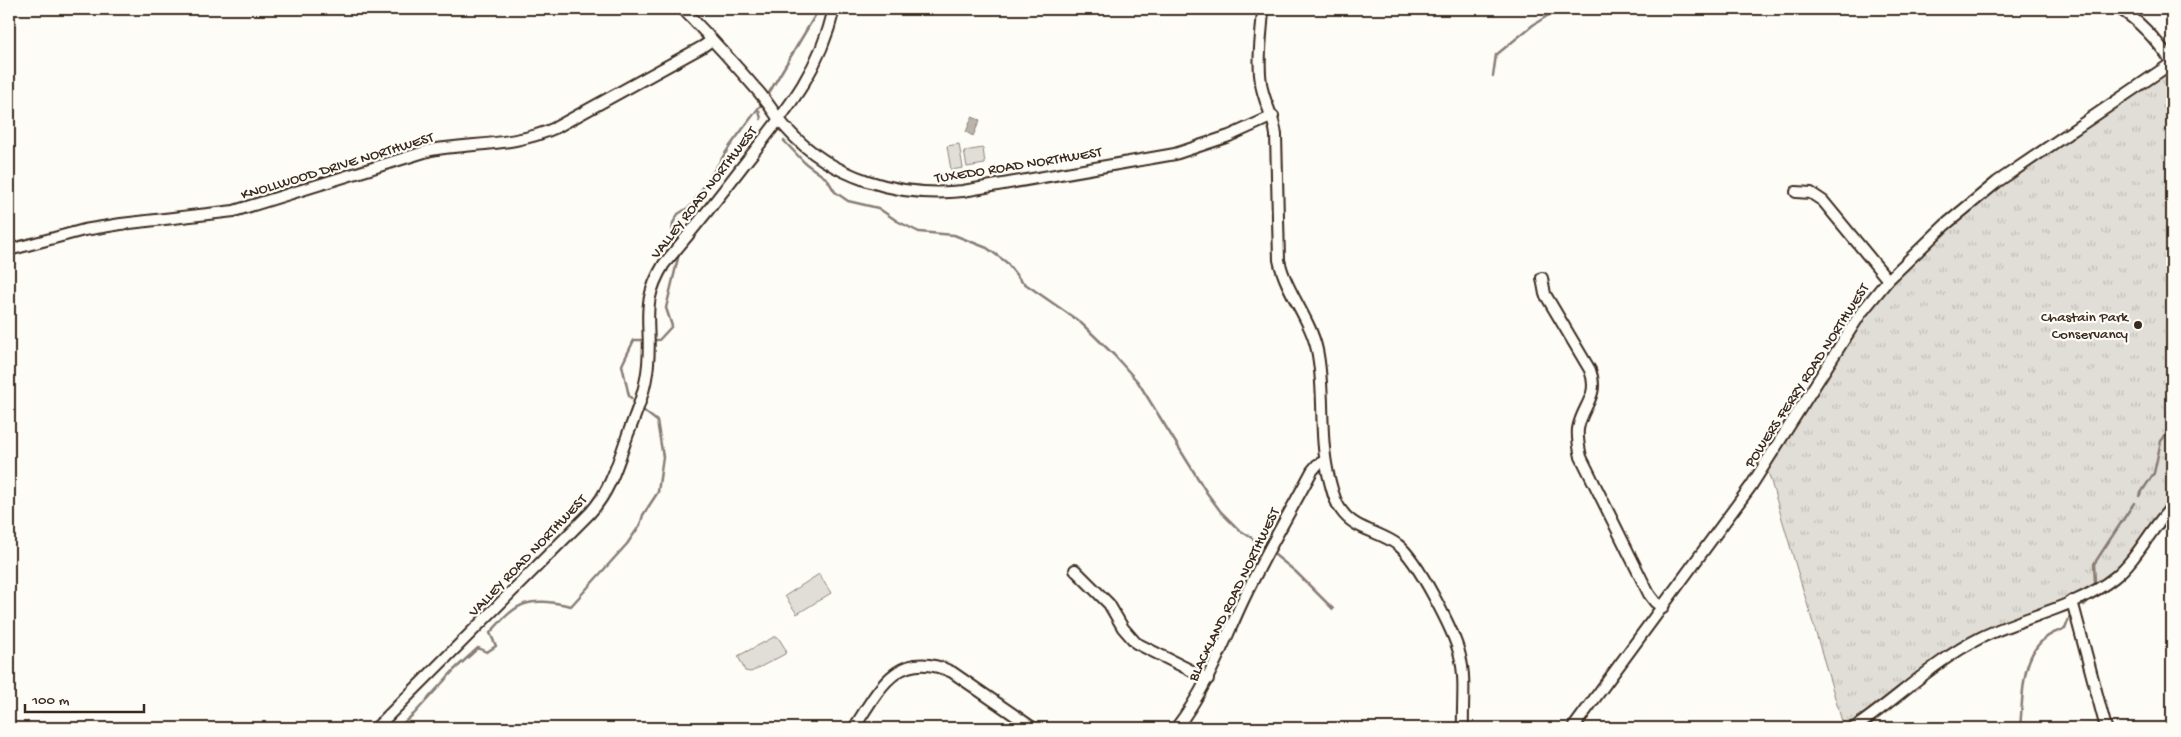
<svg xmlns="http://www.w3.org/2000/svg" width="2181" height="737" viewBox="0 0 2181 737" font-family="'Gochi Hand',sans-serif">
  <style>
    .grass { fill: url(#grass-tufts); stroke: #8e847a }
    .park { fill: #e1ded7; stroke: #8e847a }
    .water { fill: url(#water-ripples); stroke: #887d74 }
    .lines { fill: none; stroke-linecap: round; stroke-linejoin: round }
    .stream { stroke: #887d74; stroke-width: 2.5 }
    .minor-casing { stroke: #3b2a1e; stroke-width: 14 }
    .minor { stroke: #fdfcf7; stroke-width: 10 }
    .poi-dot { fill: #3b2a1e; stroke: #fdfcf7; stroke-width: 2 }
    .labels { text-anchor: middle; stroke-width: 4.5; stroke-linejoin: round; paint-order: stroke }
    .street-label { font-size: 15px; fill: #3b2a1e; stroke: #fdfcf7 }
    .poi-label { font-size: 15px; fill: #3b2a1e; stroke: #fdfcf7; text-anchor: end }
  </style>
  <defs>
    <pattern id="grass-tufts" width="24" height="20" patternUnits="userSpaceOnUse" patternTransform="scale(1.25)"><rect width="24" height="20" fill="#e1ded7"/><path d="M3 7l-1-3M5 7V3M7 7l1-3M15 17l-1-3M17 17v-4M19 17l1-3" fill="none" stroke="#c2bfb8"/></pattern>
    <pattern id="water-ripples" width="26" height="14" patternUnits="userSpaceOnUse" patternTransform="scale(1.25)"><rect width="26" height="14" fill="#bbb4ad"/><path d="M2 4q2-2 4 0t4 0M15 11q2-2 4 0t4 0" fill="none" stroke="#99938c"/></pattern>
  </defs>
  <rect width="100%" height="100%" fill="#fdfcf7"/>
  <filter id="ink" filterUnits="userSpaceOnUse"><feTurbulence type="fractalNoise" baseFrequency=".02" numOctaves="2"/><feDisplacementMap in="SourceGraphic" scale="10" xChannelSelector="R" yChannelSelector="G"/><feConvolveMatrix kernelMatrix="1 2 1 2 8 2 1 2 1" color-interpolation-filters="sRGB"/></filter>
  <g filter="url(#ink)">
    <path class="grass" d="M2172,65V504L2121,570L2086,594L1965,643L1854,728H1844L1764,458L1880,285L1948,215L2140,90Z"/>
    <g class="park">
      <path d="M959,144L963,168L951,170L947,146Z"/>
      <path d="M983,148L985,164L967,167L964,151Z"/>
      <path d="M819,574L831,593L797,614L785,596Z"/>
      <path d="M774,637H778L786,650L785,654L751,672L745,671L738,656Z"/>
    </g>
    <path class="water" d="M972,117L980,120L973,136L966,132Z"/>
    <g class="lines">
      <g class="stream">
        <path d="M1493,76L1496,55L1533,25L1558,9"/>
        <path d="M766,98L819,9"/>
        <path d="M759,111L761,119"/>
        <path d="M784,141L805,163L827,179L835,192L848,201L878,208L897,221L919,232L954,235L987,248L1006,262L1021,281L1080,322L1114,355L1138,382L1207,493L1221,512L1238,529L1261,544"/>
        <path d="M674,242L672,237L673,223L678,214L691,206L730,146L763,102"/>
        <path d="M655,340H659L672,326L666,308L679,254"/>
        <path d="M632,399L629,396L622,365L634,340H641"/>
        <path d="M2139,496L2154,473L2161,441L2170,430"/>
        <path d="M1275,555L1296,572L1333,609"/>
        <path d="M2095,582L2094,564L2134,503"/>
        <path d="M2084,605L2089,600"/>
        <path d="M397,728L414,714L454,670L478,648L487,652L496,646L490,633C519,600 528,597 571,606L627,544L640,525L643,515L658,492L663,457L657,421L644,411"/>
        <path d="M2020,728C2024,690 2019,640 2065,629L2070,616"/>
      </g>
      <g class="minor-casing">
        <g id="minor">
          <path d="M683,9C708,35 733,62 757,90C768,102 776,117 787,129C831,178 899,198 963,191L1175,154L1229,136L1273,116"/>
          <path d="M1263,9C1262,32 1257,59 1261,83C1263,101 1274,116 1276,135L1279,260C1286,292 1310,318 1317,350C1326,392 1318,434 1329,478C1332,489 1334,501 1341,510C1354,530 1380,531 1398,545C1417,559 1455,633 1460,656C1466,679 1462,705 1463,728"/>
          <path d="M2120,9C2141,22 2158,42 2172,62"/>
          <path d="M1796,192L1811,193L1823,201L1888,280"/>
          <path d="M9,250L84,230L121,224L234,211L431,150C473,143 516,146 555,128L702,47L712,40"/>
          <path d="M1542,278L1545,294L1590,370C1600,397 1582,405 1578,429C1577,439 1579,447 1581,457L1649,594L1655,602L1663,608"/>
          <path d="M1075,570L1109,604L1123,628L1136,643L1208,679"/>
          <path d="M2072,601L2106,728"/>
          <path d="M376,728L590,513C611,490 618,462 628,434C637,411 646,389 648,364C652,322 639,305 664,264C692,231 719,197 745,163C785,112 819,73 834,9"/>
          <path d="M854,728C879,689 898,647 952,672L1033,728"/>
          <path d="M1176,728C1205,691 1221,649 1240,607C1261,561 1288,516 1312,471L1317,465L1325,461"/>
          <path d="M1573,728L1751,486L1861,313L1888,280L1945,225L1997,182L2172,63"/>
          <path d="M1854,728C1897,699 1934,661 1980,638C2024,616 2077,608 2115,577C2138,558 2151,528 2172,507"/>
        </g>
      </g>
      <use href="#minor" class="minor"/>
    </g>
  </g>
  <circle class="poi-dot" cx="2138" cy="325" r="5"/>
  <g class="labels">
    <g class="street-label">
      <text transform="translate(1018 164) rotate(-9)" y="5">TUXEDO ROAD NORTHWEST</text>
      <text transform="translate(337 165) rotate(-17)" y="5">KNOLLWOOD DRIVE NORTHWEST</text>
      <text transform="translate(703 192) rotate(-52)" y="5">VALLEY ROAD NORTHWEST</text>
      <text transform="translate(1806 375) rotate(-57)" y="5">POWERS FERRY ROAD NORTHWEST</text>
      <text transform="translate(527 555) rotate(-46)" y="5">VALLEY ROAD NORTHWEST</text>
      <text transform="translate(1233 594) rotate(-64)" y="5">BLACKLAND ROAD NORTHWEST</text>
    </g>
    <g class="poi-label">
      <text x="2128" y="321">Chastain Park<tspan x="2128" dy="17">Conservancy</tspan></text>
    </g>
  </g>
  <rect width="2181" height="737" fill="none" stroke="#fdfcf7" stroke-width="30"/>
  <rect x="15" y="15" width="2151" height="707" fill="none" stroke="#3b2a1e" stroke-width="2" filter="url(#ink)"/>
  <path d="M25 704v8h119v-8" fill="none" stroke="#3b2a1e" stroke-width="2.5"/>
  <text x="32" y="704" font-size="15" fill="#3b2a1e" stroke="#fdfcf7" stroke-width="4" paint-order="stroke">100 m</text>
</svg>
